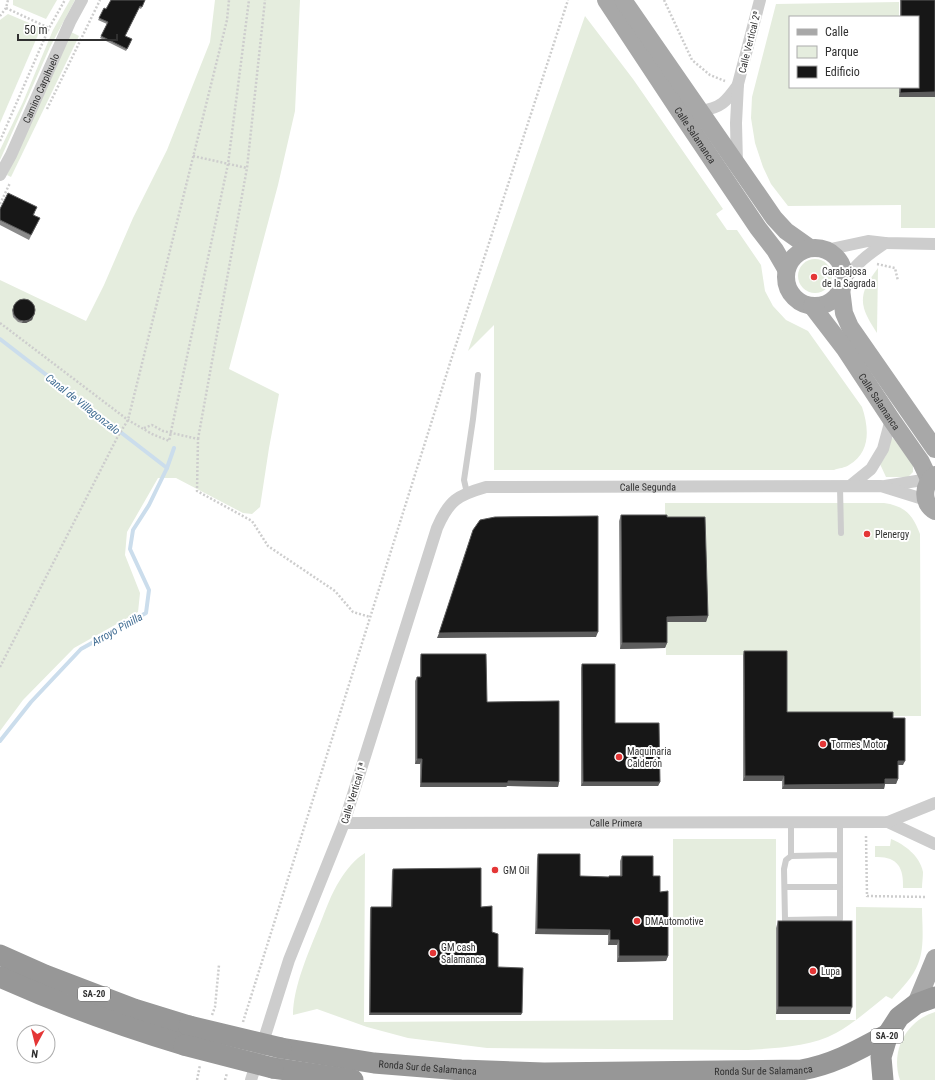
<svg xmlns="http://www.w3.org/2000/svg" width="935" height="1080" viewBox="0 0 935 1080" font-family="'Roboto Condensed',sans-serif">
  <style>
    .green { fill: #e5edde }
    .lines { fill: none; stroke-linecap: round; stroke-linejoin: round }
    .stream { stroke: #cbddec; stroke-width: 4 }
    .path { stroke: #cdcdcd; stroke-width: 2.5; stroke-dasharray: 2 2; stroke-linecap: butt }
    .lane { stroke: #cdcdcd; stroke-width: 6 }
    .street { stroke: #cdcdcd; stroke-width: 12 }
    .primary { stroke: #a8a8a8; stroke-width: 18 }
    .highway { stroke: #979797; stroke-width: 21 }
    .highway-bridge { stroke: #979797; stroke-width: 21 }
    .wall { fill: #8b8b8b }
    .shaded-wall { fill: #5d5d5d }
    .building { fill: #171717; stroke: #5d5d5d }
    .poi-dot { fill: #e43636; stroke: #fff; stroke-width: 1.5 }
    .labels { text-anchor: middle; stroke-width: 4; stroke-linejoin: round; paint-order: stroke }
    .shield { fill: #fff; stroke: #6e6e6e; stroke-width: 1 }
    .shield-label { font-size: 9px; font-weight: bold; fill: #303030 }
    .street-label { font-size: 10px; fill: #303030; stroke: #fff }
    .poi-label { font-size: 10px; fill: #303030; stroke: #fff; text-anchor: start }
    .water-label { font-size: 11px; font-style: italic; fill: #3e6b92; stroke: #fff }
  </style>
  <rect width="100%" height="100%" fill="#fff"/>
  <g class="green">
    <path d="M13,0H57L46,19L13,5Z"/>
    <path d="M70,0H75L50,47L0,160V150L23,102L53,30Z"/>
    <path d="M215,0H300L295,111L278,185L229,369L279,394L269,448L260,507L252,514L243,513L176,478H158L127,532L125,555L140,593L138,612L74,648L23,700L0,731V280L86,321L104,285L133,218L167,150L210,42Z"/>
    <path d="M899,2V17H790V87H899V97H935V228H901V205L788,206L771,184L763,167L755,143L751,118L752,97L776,4Z"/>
    <path d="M8,14L41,28L0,123V20Z"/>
    <path d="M585,16L633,79L723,209L716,214L727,230H737L761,265L765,291L773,306L786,320L808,331L862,407C869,428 871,452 849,465C845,468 839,468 834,470H494V325L468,351Z"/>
    <path d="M71,32L79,36L11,177L7,175Z"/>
    <circle cx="815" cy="276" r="17"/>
    <path d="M878,268L877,333C859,306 857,295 878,268Z"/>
    <path d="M893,438L913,465V472L908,477H886L880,464L885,457L891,439Z"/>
    <path d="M665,503H884C905,506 913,515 920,534L921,716H785L743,655H666Z"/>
    <path d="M673,839H776V1020H856V907L922,908C922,925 925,947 918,964C913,977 902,988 892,999L886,996C870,1009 854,1023 836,1033C811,1047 776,1048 748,1050L487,1048L408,1038L367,1027L317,1009L293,1015C293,987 309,951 320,924C326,909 331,894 340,880C346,870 355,859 365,853L364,1022L673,1020Z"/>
    <path d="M891,839C904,844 920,856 923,872C923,877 922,883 922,888H903C904,867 897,856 875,857V846H890Z"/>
    <path d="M935,1012V1080H900C890,1051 906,1021 935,1012Z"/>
  </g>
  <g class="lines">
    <g class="stream">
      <path d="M0,339L167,468"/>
      <path d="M0,741L31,702L81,649L146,613L149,590L130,549L133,530L149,505L167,468L174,448"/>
    </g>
    <g class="path">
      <path d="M664,0L692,60L710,75L725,81"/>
      <path d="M6,8L49,28"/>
      <path d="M0,16L6,8L8,0"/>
      <path d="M47,109L100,0"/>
      <path d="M0,141L49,28L65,0"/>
      <path d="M193,156L247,168"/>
      <path d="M0,204L10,183"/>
      <path d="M877,264L895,268L898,281"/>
      <path d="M0,323L128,420L152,434L169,441L228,164L249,0"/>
      <path d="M144,428L152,425L163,431L198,439L197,491L252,521L268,546L335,591L353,612L370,617"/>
      <path d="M198,439L247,168L265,0"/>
      <path d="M0,667L118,436L128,420L227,20L229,0"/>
      <path d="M866,836L867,896L927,897"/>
      <path d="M212,1015L215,1007L219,965"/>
      <path d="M243,1022L451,360L568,0"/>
      <path d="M197,1080L200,1065"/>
      <path d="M225,1080L227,1073"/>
    </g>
    <g class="lane">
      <path d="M840,487L841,533"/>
      <path d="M467,493L464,480L473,419L478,375"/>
      <path d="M840,822V919L785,920L784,869L786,860L791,856L840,855"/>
      <path d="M791,823V856"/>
      <path d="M785,887H840"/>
    </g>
    <g class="street">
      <path d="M700,111C721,108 726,102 738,85"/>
      <path d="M737,164L736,123L738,84L760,0"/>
      <path id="s1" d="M0,175L11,155L70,22L82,0"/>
      <path d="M826,250L868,241L885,243L935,244"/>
      <path d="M844,281C857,263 866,256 885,243"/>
      <path d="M850,486L871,469L883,449L891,419"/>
      <path d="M885,486L929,479"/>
      <path d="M888,822L935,844"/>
      <path id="s2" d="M344,823L888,822L935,803"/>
      <path id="s3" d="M251,1080L289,960L344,823L437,528C449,500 458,495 486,487L881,486L926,500"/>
    </g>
    <g class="primary">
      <path id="s4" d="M606,0L680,112L758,228L775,250L786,269"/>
      <path d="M623,0L774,218L786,231L810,248"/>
      <circle cx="815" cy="277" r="29"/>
      <path d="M841,289L844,313L850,327L935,449"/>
      <path id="s5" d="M812,306L845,349L891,419L921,462L929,479"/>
      <path d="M935,475C923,484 921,503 935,511"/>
      <path d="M916,1004L935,958"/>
    </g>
    <g class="highway">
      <path d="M0,955L45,975L134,1009L189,1026"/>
      <path d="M0,977C60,1004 121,1026 184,1045"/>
      <path id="s6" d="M281,1048L374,1063L461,1070L544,1073L801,1070C833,1065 860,1049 888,1034"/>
      <path d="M273,1068L353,1080"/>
      <path d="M883,1080L881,1057L888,1034L899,1017L916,1004L935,997"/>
    </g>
    <g class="highway-bridge">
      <path d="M189,1026L281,1048"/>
      <path d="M184,1045L273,1068"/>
    </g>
  </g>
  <g class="wall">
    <path d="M145,0L141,9L139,8L125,36L131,42L126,51L100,38L107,24L98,20L99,18L106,9Z"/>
    <path d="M900,0H935V97H899V87H918V17H900Z"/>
    <path d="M0,209L35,212L34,215L38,222L29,240L0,225Z"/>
    <path d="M13,308L35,313L32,320L26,323H22L18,322L13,317L12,310Z"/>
    <path d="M621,515L667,517L708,616L706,622H667V643L665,648L620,649L619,521Z"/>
    <path d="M744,651L787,712L893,718L903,765H898V779L896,784H885L884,789H782V781H743V655Z"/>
    <path d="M421,654L487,702L559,782L558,787L507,786L506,787H420V764H415V681L417,677H420V659Z"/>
    <path d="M582,664L615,723L660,782L658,786H581V668Z"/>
    <path d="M538,854L580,876L609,877V876H620V861L622,856L653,876L660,892L668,956L666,961L617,962V945H608V935L535,934L537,859Z"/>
    <path d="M393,869L481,907L492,932L498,967L521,1015H369L370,909L371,907H391L392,871Z"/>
    <path d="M778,921L850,1014H776V928Z"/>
  </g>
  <g class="shaded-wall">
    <path d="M935,92V97H899L900,93Z"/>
    <path d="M33,317L32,320L26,323H22L23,321Z"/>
    <path d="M708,616L706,622H665L667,617Z"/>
    <path d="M598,632L596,637L437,638L439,633Z"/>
    <path d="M622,643H667L665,648L620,649Z"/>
    <path d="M417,759H422L420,764H415Z"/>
    <path d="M898,761H905L903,765H896Z"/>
    <path d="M745,776H784L782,781H743Z"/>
    <path d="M885,779H898L896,784H884Z"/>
    <path d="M508,781L559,782L558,787L507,786L506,787H420L421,783Z"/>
    <path d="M583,782H660L658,786H581Z"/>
    <path d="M885,784L884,789H782L784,785Z"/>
    <path d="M537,929L610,930L608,935L535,934Z"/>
    <path d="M610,940H619L617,945H608Z"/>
    <path d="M619,956H668L666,961L617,962Z"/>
    <path d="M778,1007H852L850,1014H776Z"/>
    <path d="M370,1013H522L521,1015H369Z"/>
  </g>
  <g class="building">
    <path d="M111,0H145L142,7L140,6L125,36L132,39L127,49L101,36L108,22L99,18L104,8L106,9Z"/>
    <path d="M901,0H935V92L900,93L901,87H918V17H901Z"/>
    <path d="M8,193L37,207L33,215L40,218L31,235L0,220V209Z"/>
    <circle cx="24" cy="310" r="11"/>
    <path d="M621,515H667V517H705L708,616L667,617V643H622Z"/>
    <path d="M598,516V632L439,633L473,530L480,520L495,517Z"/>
    <path d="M744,651H787V712H893V718H905V761H898V779H885V784L784,785V776H745Z"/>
    <path d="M421,654H486L487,702L559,701V782L508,781V783H421L422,759H417V677H421Z"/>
    <path d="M582,664H615V723H659L660,782H583Z"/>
    <path d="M538,854H580V876L609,877V876H622V856H653V876H660V892L668,891V956H619V940H610V930L537,929Z"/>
    <path d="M481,868V907L492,906V932L498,934V967L523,968L522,1013H370L371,907H392L393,869Z"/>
    <rect x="778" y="921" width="74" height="86"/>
  </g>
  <g class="poi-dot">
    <circle cx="814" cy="277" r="4"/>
    <circle cx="867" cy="534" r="4"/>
    <circle cx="823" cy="744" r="4"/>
    <circle cx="619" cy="757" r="4"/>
    <circle cx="495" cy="870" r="4"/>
    <circle cx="637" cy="921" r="4"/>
    <circle cx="433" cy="953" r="4"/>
    <circle cx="813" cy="971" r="4"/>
  </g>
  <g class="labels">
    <g class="shield">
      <rect x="78" y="987" width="32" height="14" rx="3"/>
      <rect x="871" y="1029" width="32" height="14" rx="3"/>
    </g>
    <g class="shield-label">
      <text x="94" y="997">SA-20</text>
      <text x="887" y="1039">SA-20</text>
    </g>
    <g class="street-label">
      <text transform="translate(749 42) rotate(-76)" y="4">Calle Vertical 2ª</text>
      <text dy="4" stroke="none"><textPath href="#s1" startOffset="96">Camino Carpihuelo</textPath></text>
      <text dy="4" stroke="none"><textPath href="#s4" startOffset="162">Calle Salamanca</textPath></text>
      <text dy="4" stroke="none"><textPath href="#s5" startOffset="117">Calle Salamanca</textPath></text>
      <text dy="4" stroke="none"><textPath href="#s3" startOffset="812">Calle Segunda</textPath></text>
      <text transform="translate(353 793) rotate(-73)" y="4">Calle Vertical 1ª</text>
      <text dy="4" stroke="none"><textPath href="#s2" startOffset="272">Calle Primera</textPath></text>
      <text dy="4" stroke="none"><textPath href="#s6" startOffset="148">Ronda Sur de Salamanca</textPath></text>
      <text dy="4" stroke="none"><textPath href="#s6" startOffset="484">Ronda Sur de Salamanca</textPath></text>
    </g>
    <g class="poi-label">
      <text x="822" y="275">Carabajosa<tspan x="822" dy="12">de la Sagrada</tspan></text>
      <text x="875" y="538">Plenergy</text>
      <text x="831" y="748">Tormes Motor</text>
      <text x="627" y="755">Maquinaria<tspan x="627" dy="12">Calderón</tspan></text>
      <text x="503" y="874">GM Oil</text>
      <text x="645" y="925">DMAutomotive</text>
      <text x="441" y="951">GM cash<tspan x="441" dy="12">Salamanca</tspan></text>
      <text x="821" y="975">Lupa</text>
    </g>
    <g class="water-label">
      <text transform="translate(83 404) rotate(38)" y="4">Canal de Villagonzalo</text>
      <text transform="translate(117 629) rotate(-29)" y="4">Arroyo Pinilla</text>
    </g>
  </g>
  <rect x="789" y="16" width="130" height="72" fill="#ffffff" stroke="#acacac"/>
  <rect x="797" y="29" width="20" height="6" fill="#a8a8a8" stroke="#acacac"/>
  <text x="825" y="36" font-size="12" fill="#303030">Calle</text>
  <rect x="797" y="46" width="20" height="12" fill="#e5edde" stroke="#acacac"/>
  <text x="825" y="56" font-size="12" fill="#303030">Parque</text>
  <rect x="797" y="66" width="20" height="12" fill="#171717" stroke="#acacac"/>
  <text x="825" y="76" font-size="12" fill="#303030">Edificio</text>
  <g transform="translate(36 1044) rotate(187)"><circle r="19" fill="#ffffff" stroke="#acacac"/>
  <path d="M0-3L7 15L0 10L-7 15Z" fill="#e43636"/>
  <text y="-6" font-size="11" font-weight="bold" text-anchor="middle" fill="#303030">N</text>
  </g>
  <path d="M18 34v6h99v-6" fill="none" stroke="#303030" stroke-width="2"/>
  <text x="24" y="34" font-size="12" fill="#303030" stroke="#ffffff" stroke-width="3" paint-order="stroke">50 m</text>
</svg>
